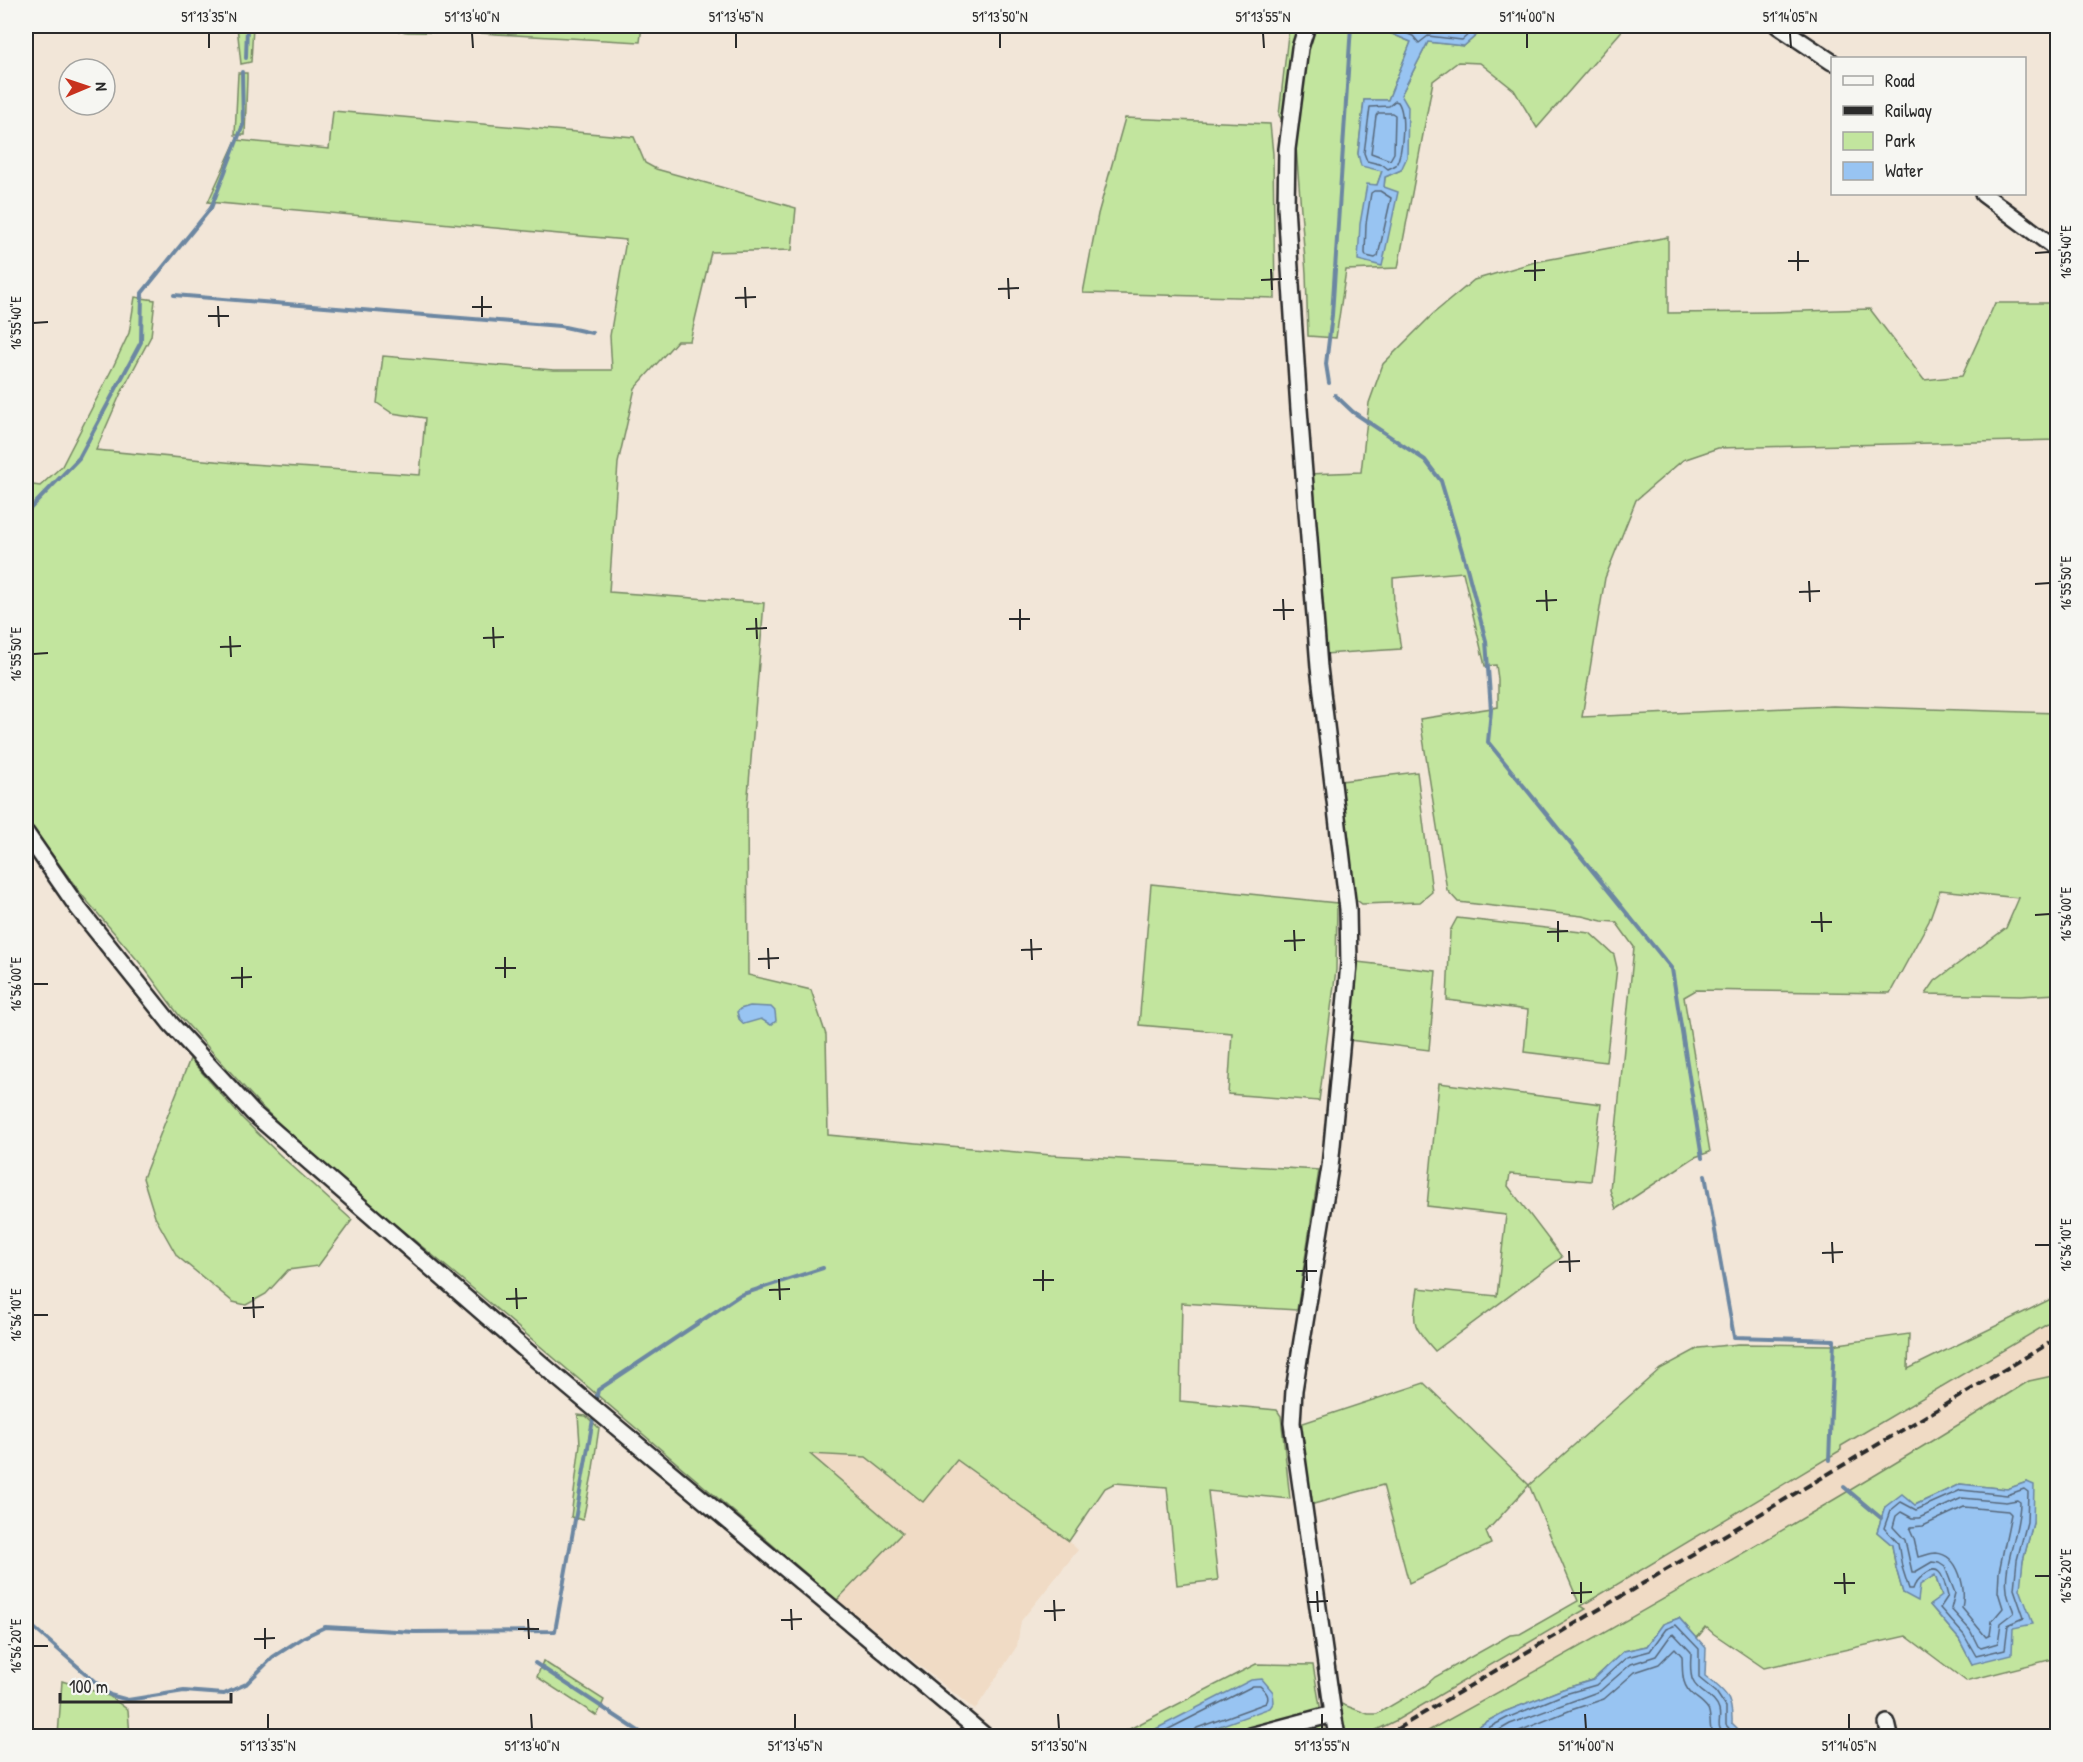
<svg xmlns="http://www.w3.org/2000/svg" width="2083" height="1762" viewBox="0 0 2083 1762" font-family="'Patrick Hand',sans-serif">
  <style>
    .built { fill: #f0dbc5 }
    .green { fill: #c2e59e; stroke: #768864; stroke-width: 1.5; fill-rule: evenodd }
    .water { fill: #98c4f2; stroke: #6c87a2; stroke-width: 1.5 }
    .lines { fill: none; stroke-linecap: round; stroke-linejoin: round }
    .shore { stroke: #57687b; stroke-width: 1.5 }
    .stream { stroke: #6c87a2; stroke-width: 4 }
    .minor-casing { stroke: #2b2b2b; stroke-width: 20 }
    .minor { stroke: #f6f6f2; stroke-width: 15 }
    .rail { stroke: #2b2b2b; stroke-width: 4; stroke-dasharray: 9 4.5; stroke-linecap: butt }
    .ticks { fill: none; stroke: #2b2b2b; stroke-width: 2 }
    .neatline { fill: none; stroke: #2b2b2b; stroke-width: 2 }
    .ticks-label { font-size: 15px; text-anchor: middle; fill: #2b2b2b }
  </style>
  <rect width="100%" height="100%" fill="#f2e6d8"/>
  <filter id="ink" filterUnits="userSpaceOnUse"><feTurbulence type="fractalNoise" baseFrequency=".0167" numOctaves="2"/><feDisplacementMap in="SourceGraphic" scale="12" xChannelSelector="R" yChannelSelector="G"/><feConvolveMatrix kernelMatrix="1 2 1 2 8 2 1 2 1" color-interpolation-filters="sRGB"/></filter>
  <g filter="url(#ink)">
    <g class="built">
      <path d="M2057,1319V1375L2029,1382L1835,1500L1532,1674L1419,1736H1364L1397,1720L1585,1610L1581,1607L1841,1450V1447Z"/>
      <path d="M809,1454L866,1457L923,1502L957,1460L1069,1541L1078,1550L1021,1621L1017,1646L975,1710L837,1600L902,1533Z"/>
    </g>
    <g class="green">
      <path d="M237,26H253L251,62L241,64Z"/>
      <path d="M349,26H642L640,42L479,33L409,32Z"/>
      <path d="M1289,26H1379L1380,29L1411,42L1388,100H1364L1358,154L1382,171L1377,185H1367L1384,187L1385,177L1401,170V95L1428,42L1464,46L1487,26H1626L1537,128L1514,90L1480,63L1458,62L1433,81L1398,268L1346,270L1336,338L1308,336L1306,273L1296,147L1279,115Z"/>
      <path d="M238,73H247V78L245,135H235Z"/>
      <path d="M333,111L634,137L645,163L656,169L796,208L792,250L711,252L690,341H677L635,388L618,463L609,592L764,603L747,807L748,975L811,990L826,1035L828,1135L1051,1155L1319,1170L1297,1310L1182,1303L1180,1401L1277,1410L1281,1416L1290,1499L1208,1491L1218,1580L1177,1585L1167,1487L1115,1483L1105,1488L1069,1541L957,1460L923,1502L866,1457L810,1454L902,1533L837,1600L465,1282L323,1165L263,1108L178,1014L145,969L82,895L42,841L26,817V484L40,486L62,466L113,367L129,333L135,297L155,300L151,336L120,395L96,450L236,463L420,475L425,418L392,413L377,403L383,356L554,370H612L610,336L626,240L208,202L236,140L329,149Z"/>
      <path d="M1125,118L1270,124L1273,154L1275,298L1083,293L1098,214Z"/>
      <path d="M1668,237V313L1770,312L1870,309L1924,380L1962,376L1995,303H2057V440L1718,448L1683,460L1636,500L1605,578L1582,717L1833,706L2057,713V994L2020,996L1926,994L1935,981L2006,928L2019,898L1940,890L1929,921L1890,993L1696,990L1684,997L1710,1152L1695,1157L1616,1209L1610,1190L1634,947L1616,922L1602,921L1582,916L1458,902L1447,890L1420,719L1498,707V679L1496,665L1485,666L1463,572L1393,578L1394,606L1401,649L1324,654L1307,474L1361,472L1369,403L1383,364L1434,313L1474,280L1535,262Z"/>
      <path d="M1417,772L1432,892L1420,902L1362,904L1354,898L1341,781Z"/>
      <path d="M1151,884L1337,903L1336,970L1319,1101L1228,1094L1232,1033L1139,1025Z"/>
      <path d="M1457,918L1590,933L1614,955L1617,968L1606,1062L1524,1052L1528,1010L1447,1000L1450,931Z"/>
      <path d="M1357,962L1436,971L1429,1050L1349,1040Z"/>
      <path d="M190,1059L243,1119L281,1156L352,1220L318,1266L288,1270L266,1294L246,1305L233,1302L177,1256L155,1217L143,1178Z"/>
      <path d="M1439,1083L1601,1104L1591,1181L1510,1174L1508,1186L1562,1257L1435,1351C1410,1323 1413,1324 1418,1288L1497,1296L1506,1215L1427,1206Z"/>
      <path d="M2057,1296L2056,1319L1841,1446V1450L1581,1606L1586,1609L1397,1720L1364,1736H1342L1338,1708L1341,1704L1368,1714H1377L1425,1686L1435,1677L1510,1635L1520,1634L1578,1601L1529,1485L1486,1532L1491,1544L1409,1583L1383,1485L1310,1505L1297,1425L1424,1383L1529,1485L1660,1369L1699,1348L1739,1344L1831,1345L1909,1334L1908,1369Z"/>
      <path d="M2057,1375V1658L1966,1681L1906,1636L1764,1668L1714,1634L1706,1627L1697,1638L1679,1618L1663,1624L1647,1646L1624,1651L1593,1680L1563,1689L1504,1712L1461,1736H1419C1625,1623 1829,1506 2029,1381ZM2027,1482L2033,1523L2023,1561L2013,1628L1972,1664L1959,1639L1930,1605L1942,1597L1935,1575L1903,1593L1896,1568L1892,1545L1877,1532L1885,1507L1915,1505L1960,1484L2007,1489Z"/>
      <path d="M578,1415L586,1416L599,1428L592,1475L583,1520L571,1517L580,1444Z"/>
      <path d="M543,1661L604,1700L597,1716L537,1677Z"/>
      <path d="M1256,1664L1313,1665L1325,1736H1116Z"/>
      <path d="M62,1681L109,1696L128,1710L130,1736H58Z"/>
    </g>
    <g class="water">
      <path d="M1379,26H1487L1464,46L1428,42L1401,95L1408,107L1407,157L1401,170L1385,177L1384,187L1398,192L1382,266L1358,260L1360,224L1367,184L1377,185L1382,171L1361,166L1358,154L1364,100H1388L1411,42L1380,29Z"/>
      <path d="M750,1006L771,1007L775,1011L776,1021L771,1025L761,1019L744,1024L739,1019L737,1012L740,1009Z"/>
      <path d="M2027,1482L2034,1485L2033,1523L2023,1561L2020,1589L2033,1624L2013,1628L2012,1654L1972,1664L1959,1639L1930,1605L1942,1596L1935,1575L1920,1585L1918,1601L1903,1593L1896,1568L1892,1545L1877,1532L1885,1507L1902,1494L1915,1505L1960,1484L2007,1489Z"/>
      <path d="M1679,1618L1706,1648L1705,1676C1725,1691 1733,1697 1732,1723L1745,1736H1461L1504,1712L1563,1689L1593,1680L1624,1651L1647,1646L1663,1624Z"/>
      <path d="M1262,1679L1273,1692L1274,1702L1270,1708L1192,1736H1142L1251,1680Z"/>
    </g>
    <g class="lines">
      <g class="shore">
        <path d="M1388,26L1413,36L1419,43L1428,36L1462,40L1478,26"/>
        <path d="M1408,26C1423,32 1441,29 1459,32L1467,26"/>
        <path d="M1395,101L1398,102C1406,114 1403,152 1396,165L1388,169L1383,165L1367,161L1364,153L1370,107L1389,106Z"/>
        <path d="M1378,113H1392L1395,115L1394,153L1390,160L1371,153L1376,116Z"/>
        <path d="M1374,191H1380L1391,198L1378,256L1375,258L1366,256L1365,253L1366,224L1371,193Z"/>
        <path d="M2024,1489L2028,1492L2027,1522L2017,1560L2014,1589L2024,1618L2008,1625L2005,1649L1976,1656L1964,1635L1940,1608L1948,1596C1946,1590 1944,1576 1939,1572C1931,1564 1915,1582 1913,1589H1909L1902,1567L1898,1543L1884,1528L1890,1511L1901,1502L1916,1510L1961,1490L2007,1495Z"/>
        <path d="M1962,1498L2006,1502L2017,1500L2020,1502C2020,1531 2003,1564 2007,1590C2007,1598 2012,1605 2014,1613L2001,1623L1998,1643L1981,1648L1978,1646L1970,1630L1951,1609L1955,1593L1945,1567L1939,1563L1932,1562L1915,1572H1912L1905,1540L1893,1527L1896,1516L1901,1512L1912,1518H1919Z"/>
        <path d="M1964,1507L2008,1511L2011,1514L1999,1572L1998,1592L2003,1608L1992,1621L1990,1635L1986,1637L1962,1608C1966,1590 1960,1555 1936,1553C1930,1553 1924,1556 1918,1557L1914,1539L1910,1530L1911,1527L1923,1526Z"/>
        <path d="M1155,1736L1253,1686H1260C1265,1691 1271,1696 1266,1703L1197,1728L1193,1732V1736"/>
        <path d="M1473,1736L1507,1718L1565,1694L1596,1685L1627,1657L1650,1651L1666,1629L1676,1625L1699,1649V1678L1716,1692L1726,1707V1725L1736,1736"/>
        <path d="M1489,1736L1510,1724L1600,1691L1631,1664L1656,1656L1671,1635L1674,1634L1691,1652C1691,1660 1689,1673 1693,1681C1698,1693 1715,1696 1719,1710C1722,1722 1714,1725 1726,1736"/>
        <path d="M1507,1736L1571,1710L1604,1699L1635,1672L1659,1664L1675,1648L1682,1656C1683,1671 1680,1685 1694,1696C1699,1700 1704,1703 1708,1709C1712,1717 1708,1727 1713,1736"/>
      </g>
      <g class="stream">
        <path d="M246,58L247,26"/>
        <path d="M174,295L560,326L592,333"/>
        <path d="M1329,383L1326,364L1332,315L1351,26"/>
        <path d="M1335,395L1353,412L1425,460L1441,481L1467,568L1486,641L1491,710L1488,742L1672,969L1702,1158"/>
        <path d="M26,513L79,458L141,342L142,293L211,208L243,125L242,72"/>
        <path d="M1705,1175L1734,1337L1834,1340L1829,1460"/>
        <path d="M595,1404L598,1390L740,1295L823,1268"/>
        <path d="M1844,1487L1881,1518"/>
        <path d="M26,1621L110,1695L128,1700L184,1691L224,1694L246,1684L273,1657L304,1637L325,1627L414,1632L555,1631L594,1414"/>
        <path d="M535,1663L646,1736"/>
      </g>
      <g class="minor-casing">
        <g id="minor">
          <path d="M1307,26L1300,48L1287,149L1286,206L1299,409L1319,667L1348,909L1349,964L1330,1167L1294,1390L1292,1423L1333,1714"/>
          <path d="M1778,26L1832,62"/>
          <path d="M1983,194L2058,250"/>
          <path d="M26,833L78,908L171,1024L253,1113L552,1373L985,1736"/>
          <path d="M1887,1723L1890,1736"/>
          <path d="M1250,1736L1333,1714L1337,1736"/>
        </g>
      </g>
      <use href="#minor" class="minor"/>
      <path class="rail" d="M1385,1736L2058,1338"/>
    </g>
  </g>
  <path class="ticks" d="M209,33V48M472,33L473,48M736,33V48M1000,33V48M1263,33L1264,48M1527,33V48M1790,33L1791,48M1798,251V271M2035,253L2050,252M1535,260V281M1788,261H1809M1271,269L1272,290M1524,271L1545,270M1008,278L1009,299M1261,280L1282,279M745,287L746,308M998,289L1019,288M482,296V317M735,298L756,297M218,306L219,327M472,307H492M208,316H229M33,323L48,322M1809,581L1810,602M2035,584L2050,583M1546,590L1547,611M1799,592L1820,591M1283,599L1284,620M1536,601L1557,600M1020,609V630M1273,610H1294M756,618L757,639M1009,619H1030M493,627L494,648M746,629L767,628M230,636L231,657M483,638L504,637M220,647L241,646M33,654L48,653M1821,912L1822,932M2035,915L2050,914M1558,921V942M1811,922H1832M1294,930L1295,951M1547,932L1568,931M1031,939L1032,960M1284,941L1305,940M768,948L769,969M1021,950L1042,949M505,957V978M758,959L779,958M242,967V988M495,968H516M231,978L252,977M33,984H48M1832,1242L1833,1263M2035,1245H2050M1569,1251L1570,1272M1822,1253L1843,1252M1306,1260L1307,1281M1559,1262L1580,1261M1043,1270V1291M1296,1271H1317M779,1279L780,1300M1033,1280H1054M516,1288L517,1309M769,1290L790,1289M253,1297L254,1318M506,1299L527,1298M243,1308L264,1307M33,1315H48M1844,1573L1845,1594M2035,1576H2050M1581,1582V1603M1834,1583H1855M1317,1591L1318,1612M1571,1593L1592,1592M1054,1600L1055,1621M1307,1602L1328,1601M791,1609L792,1630M1044,1611L1065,1610M528,1619L529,1639M781,1620L802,1619M265,1628V1649M518,1629H539M254,1639L275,1638M33,1646H48M268,1714V1729M531,1714L532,1729M795,1714V1729M1058,1714L1059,1729M1322,1714V1729M1585,1714L1586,1729M1849,1714V1729"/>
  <rect width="2083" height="1762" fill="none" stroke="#f6f6f2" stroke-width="66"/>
  <rect x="1831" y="57" width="195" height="138" fill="#f6f6f2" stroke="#a5a5a2" stroke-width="1.5"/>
  <rect x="1843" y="76" width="30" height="9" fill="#f6f6f2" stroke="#a5a5a2" stroke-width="1.5"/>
  <text x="1885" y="87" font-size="18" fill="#2b2b2b">Road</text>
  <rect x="1843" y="106" width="30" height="9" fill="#2b2b2b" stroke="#a5a5a2" stroke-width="1.5"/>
  <text x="1885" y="117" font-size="18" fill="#2b2b2b">Railway</text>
  <rect x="1843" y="132" width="30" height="18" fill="#c2e59e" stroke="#a5a5a2" stroke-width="1.5"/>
  <text x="1885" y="147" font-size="18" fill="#2b2b2b">Park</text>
  <rect x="1843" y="162" width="30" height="18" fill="#98c4f2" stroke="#a5a5a2" stroke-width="1.5"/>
  <text x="1885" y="177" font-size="18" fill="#2b2b2b">Water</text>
  <g transform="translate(87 87) rotate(88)"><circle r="28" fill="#f6f6f2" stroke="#a5a5a2" stroke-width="1.5"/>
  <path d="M0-4.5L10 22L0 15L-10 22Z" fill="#c8321e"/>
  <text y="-9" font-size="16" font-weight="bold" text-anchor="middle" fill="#2b2b2b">N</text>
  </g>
  <path d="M60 1693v9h171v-9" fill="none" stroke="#2b2b2b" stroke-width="3"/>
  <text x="69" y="1693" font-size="18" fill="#2b2b2b" stroke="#f6f6f2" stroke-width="4.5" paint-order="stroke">100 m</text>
  <rect x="33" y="33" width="2017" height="1696" class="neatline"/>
  <g class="ticks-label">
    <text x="209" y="22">51°13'35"N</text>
    <text x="472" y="22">51°13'40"N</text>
    <text x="736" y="22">51°13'45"N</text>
    <text x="1000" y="22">51°13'50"N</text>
    <text x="1263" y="22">51°13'55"N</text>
    <text x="1527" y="22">51°14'00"N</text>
    <text x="1790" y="22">51°14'05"N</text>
    <text transform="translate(2066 252) rotate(-90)" y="5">16°55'40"E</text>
    <text transform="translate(16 323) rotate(-90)" y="5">16°55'40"E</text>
    <text transform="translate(2066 583) rotate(-90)" y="5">16°55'50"E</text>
    <text transform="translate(16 654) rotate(-90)" y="5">16°55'50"E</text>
    <text transform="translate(2066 914) rotate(-90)" y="5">16°56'00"E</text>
    <text transform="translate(16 984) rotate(-90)" y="5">16°56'00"E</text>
    <text transform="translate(2066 1245) rotate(-90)" y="5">16°56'10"E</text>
    <text transform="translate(16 1315) rotate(-90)" y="5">16°56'10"E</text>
    <text transform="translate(2066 1576) rotate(-90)" y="5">16°56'20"E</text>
    <text transform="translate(16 1646) rotate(-90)" y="5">16°56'20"E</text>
    <text x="268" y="1751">51°13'35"N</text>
    <text x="532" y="1751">51°13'40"N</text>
    <text x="795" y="1751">51°13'45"N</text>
    <text x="1059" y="1751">51°13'50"N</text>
    <text x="1322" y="1751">51°13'55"N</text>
    <text x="1586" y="1751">51°14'00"N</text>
    <text x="1849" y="1751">51°14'05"N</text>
  </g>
</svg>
